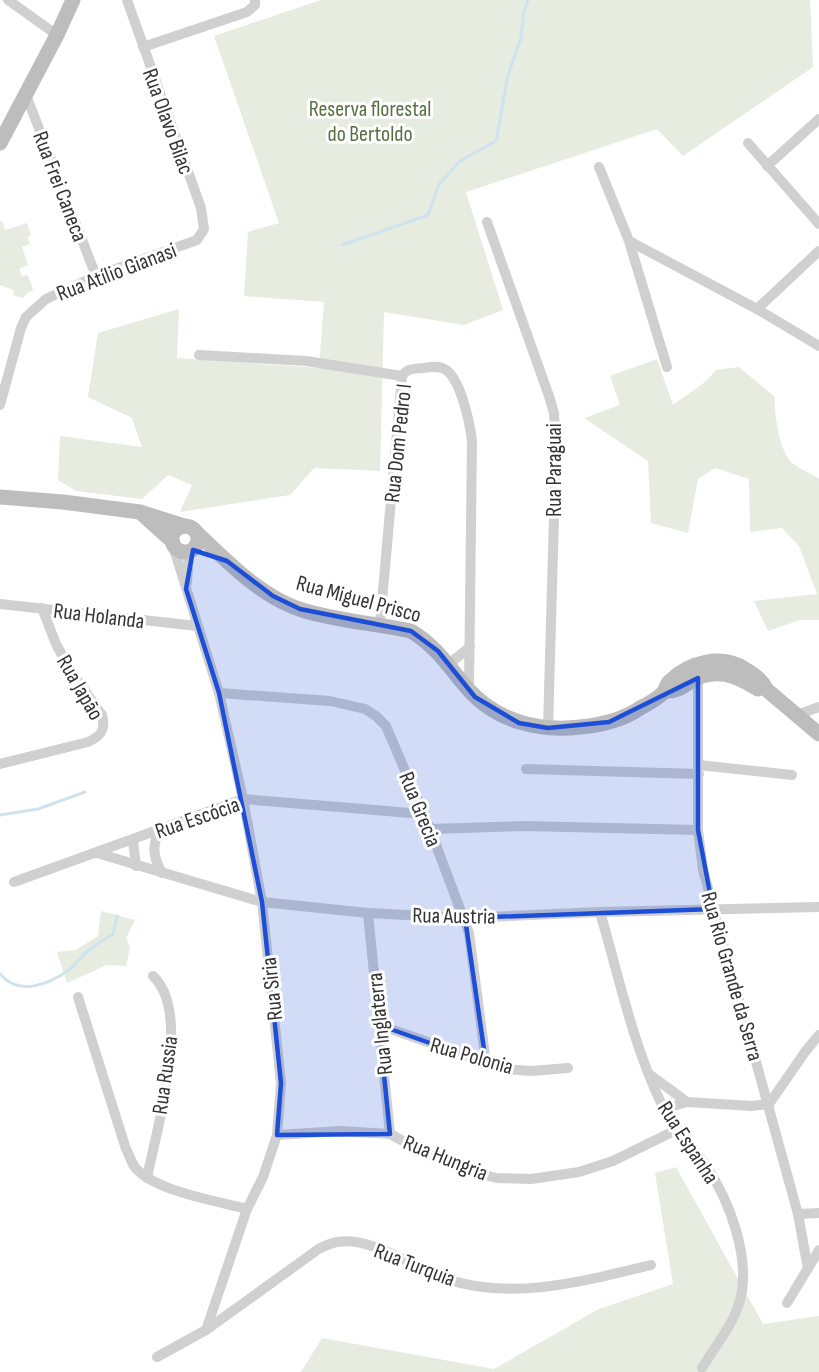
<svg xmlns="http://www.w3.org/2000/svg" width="819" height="1372" viewBox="0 0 819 1372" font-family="'Sofia Sans Condensed',sans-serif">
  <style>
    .green { fill: #e6ecdf }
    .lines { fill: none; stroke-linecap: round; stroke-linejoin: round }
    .stream { stroke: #cfe2ee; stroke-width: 3 }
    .street { stroke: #d0d0d0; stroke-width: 10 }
    .secondary { stroke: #bdbdbd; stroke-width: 15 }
    .marked { fill: #1d4ed8; fill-opacity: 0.2; stroke: #1d4ed8; stroke-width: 4.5; stroke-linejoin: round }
    .labels { text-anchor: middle; stroke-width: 6; stroke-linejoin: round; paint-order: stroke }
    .park-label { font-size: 22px; fill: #56703f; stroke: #fff }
    .street-label { font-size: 22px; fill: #333; stroke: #fff }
  </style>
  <rect width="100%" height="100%" fill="#fff"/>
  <g class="green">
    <path d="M321,0H810L813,67L683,156L657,129L466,192L503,310L464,325L384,312L380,471L314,468L290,495L180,512L192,485L168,475L142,499L76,491L58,480L60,436L142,447L132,418L88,397L98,333L179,309L177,358L319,368L324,302L244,296L248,232L279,223L214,36Z"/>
    <path d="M2,220L5,230L27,223L31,235L28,237L30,244L22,247L28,265L19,269L22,276L28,275L33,290L27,293L23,298L13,295L14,290L0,285V223Z"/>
    <path d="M657,359L673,405L705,382L716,370L739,367L775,397C774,413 779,448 790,461C797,468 811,473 819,479V620H800L768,631L754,601L817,594L799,546L782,528L750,532L749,479L715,468L698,479L688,533L651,523L648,461L584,418L620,405L610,376Z"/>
    <path d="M101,911L135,920L126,938L130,947L126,966L107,965L67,983L57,952L76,950L98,936Z"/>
    <path d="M676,1167L763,1324L819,1316V1372H301L322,1338L494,1369L599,1309L673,1284L655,1173Z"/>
  </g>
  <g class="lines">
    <g class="stream">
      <path d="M342,245L428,215L439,184L460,161L496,141L508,75L521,38L524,11L528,0"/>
      <path d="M0,815L38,809L85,792"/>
      <path d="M0,974C19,997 49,984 69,970C76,964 82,956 89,950C96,944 105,939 113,934L117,916"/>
    </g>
    <g class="street">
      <path d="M8,0L57,35"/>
      <path d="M143,47L247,12L255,5V0"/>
      <path d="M26,95L96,276"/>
      <path d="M748,143L819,224"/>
      <path d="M767,166L819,119"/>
      <path d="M599,167L629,241L757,309L819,346"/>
      <path d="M487,222L549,396L554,413L556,447L548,728"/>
      <path d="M629,241L667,367"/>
      <path d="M757,309L819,251"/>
      <path d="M199,355L306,361L402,376"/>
      <path d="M0,405L21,328L26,317L46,299L96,276L197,240L204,229L201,208L127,0"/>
      <path d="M187,583L189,552"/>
      <path d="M0,604L197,626"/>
      <path d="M380,624L402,376C407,368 414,369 423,368C430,367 439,365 446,370C461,380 470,424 472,441L469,690"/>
      <path d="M449,664L470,647"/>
      <path d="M698,678V830L703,870L798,1214L808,1269"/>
      <path d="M219,693L330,701L365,709L376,716L386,726L430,829L469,933L486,1063"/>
      <path d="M797,715L819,707"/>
      <path d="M0,764L88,742C101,736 106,730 102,715L69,668L56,644L42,608"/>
      <path d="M699,765L792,775"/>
      <path d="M526,769L699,774"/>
      <path d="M161,828C151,845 153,857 162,873"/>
      <path d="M430,829L523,826L698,830"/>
      <path d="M133,841L136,866"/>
      <path d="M97,853L262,902L368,913L465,918L600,912L819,907"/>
      <path d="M14,882L243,799L423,814"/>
      <path d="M600,912C619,977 633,1046 663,1107C674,1129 693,1146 706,1166C730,1201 751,1259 740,1300C735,1322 714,1348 702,1368"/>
      <path d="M368,913L390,1134"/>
      <path d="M78,997L126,1149C129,1154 131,1161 134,1166C152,1191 218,1201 247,1209"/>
      <path d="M379,1025L505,1069L531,1071L568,1068"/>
      <path d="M649,1074L687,1102"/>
      <path d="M664,1109L687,1102L752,1106L769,1104L805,1052L819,1035"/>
      <path d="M277,1135L340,1131L390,1134L431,1156L465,1170L497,1178L531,1179L579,1172L613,1161L678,1129"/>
      <path d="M147,1178C156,1130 193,1013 153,976"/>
      <path d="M798,1214L819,1213"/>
      <path d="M787,1303L819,1250"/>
      <path d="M206,1330L320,1248C325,1246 331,1243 337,1242C371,1236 413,1267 444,1278C511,1302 584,1281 651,1265"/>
      <path d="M157,1357L206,1330L247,1209L263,1177L277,1135L281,1083L262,902L243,799L219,693L173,546"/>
    </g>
    <g class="secondary">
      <path d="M0,143L57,35L73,0"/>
      <path d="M0,497L63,502L140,512L184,526"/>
      <path d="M142,514L172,541"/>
      <circle cx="185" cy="539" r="13"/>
      <path d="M198,534C228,562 261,597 302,610C337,621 375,623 411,631C436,646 449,667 468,689C496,721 539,732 580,727C601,725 623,720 640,708C648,704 657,699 663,693C666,690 666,684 670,681C689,662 721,654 745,669C755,675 762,680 767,690L819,734"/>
      <path d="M665,691C676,692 682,687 691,681C716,667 735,675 758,689"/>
    </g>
  </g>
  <path class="marked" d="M193,550L227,561L273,596L300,609L411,631L438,651L475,697L519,723L548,728L609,722L698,678V830L713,909L465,918L486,1063L379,1025L390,1134L277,1135L281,1083L262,902L219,693L186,589Z"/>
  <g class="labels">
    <g class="park-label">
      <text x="370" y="116">Reserva florestal<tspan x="370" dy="25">do Bertoldo</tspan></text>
    </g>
    <g class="street-label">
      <text transform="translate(169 121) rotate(70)" y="8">Rua Olavo Bilac</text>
      <text transform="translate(61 186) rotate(69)" y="8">Rua Frei Caneca</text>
      <text transform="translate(116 271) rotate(-21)" y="8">Rua Atílio Gianasi</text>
      <text transform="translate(397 443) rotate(-84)" y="8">Rua Dom Pedro I</text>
      <text transform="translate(553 470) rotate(-90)" y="8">Rua Paraguai</text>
      <text transform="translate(359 598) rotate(15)" y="8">Rua Miguel Prisco</text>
      <text transform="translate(99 615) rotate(7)" y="8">Rua Holanda</text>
      <text transform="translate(81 687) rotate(60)" y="8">Rua Japão</text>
      <text transform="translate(421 809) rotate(68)" y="8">Rua Grecia</text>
      <text transform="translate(197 817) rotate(-19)" y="8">Rua Escócia</text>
      <text transform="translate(454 915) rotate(1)" y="8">Rua Austria</text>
      <text transform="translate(733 976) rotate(74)" y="8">Rua Rio Grande da Serra</text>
      <text transform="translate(271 989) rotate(-96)" y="8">Rua Siria</text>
      <text transform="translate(379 1024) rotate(-96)" y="8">Rua Inglaterra</text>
      <text transform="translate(472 1055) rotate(16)" y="8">Rua Polonia</text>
      <text transform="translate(164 1075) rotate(-82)" y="8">Rua Russia</text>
      <text transform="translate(689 1142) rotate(57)" y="8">Rua Espanha</text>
      <text transform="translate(446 1157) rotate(22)" y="8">Rua Hungria</text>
      <text transform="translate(415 1264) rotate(21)" y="8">Rua Turquia</text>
    </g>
  </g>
</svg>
